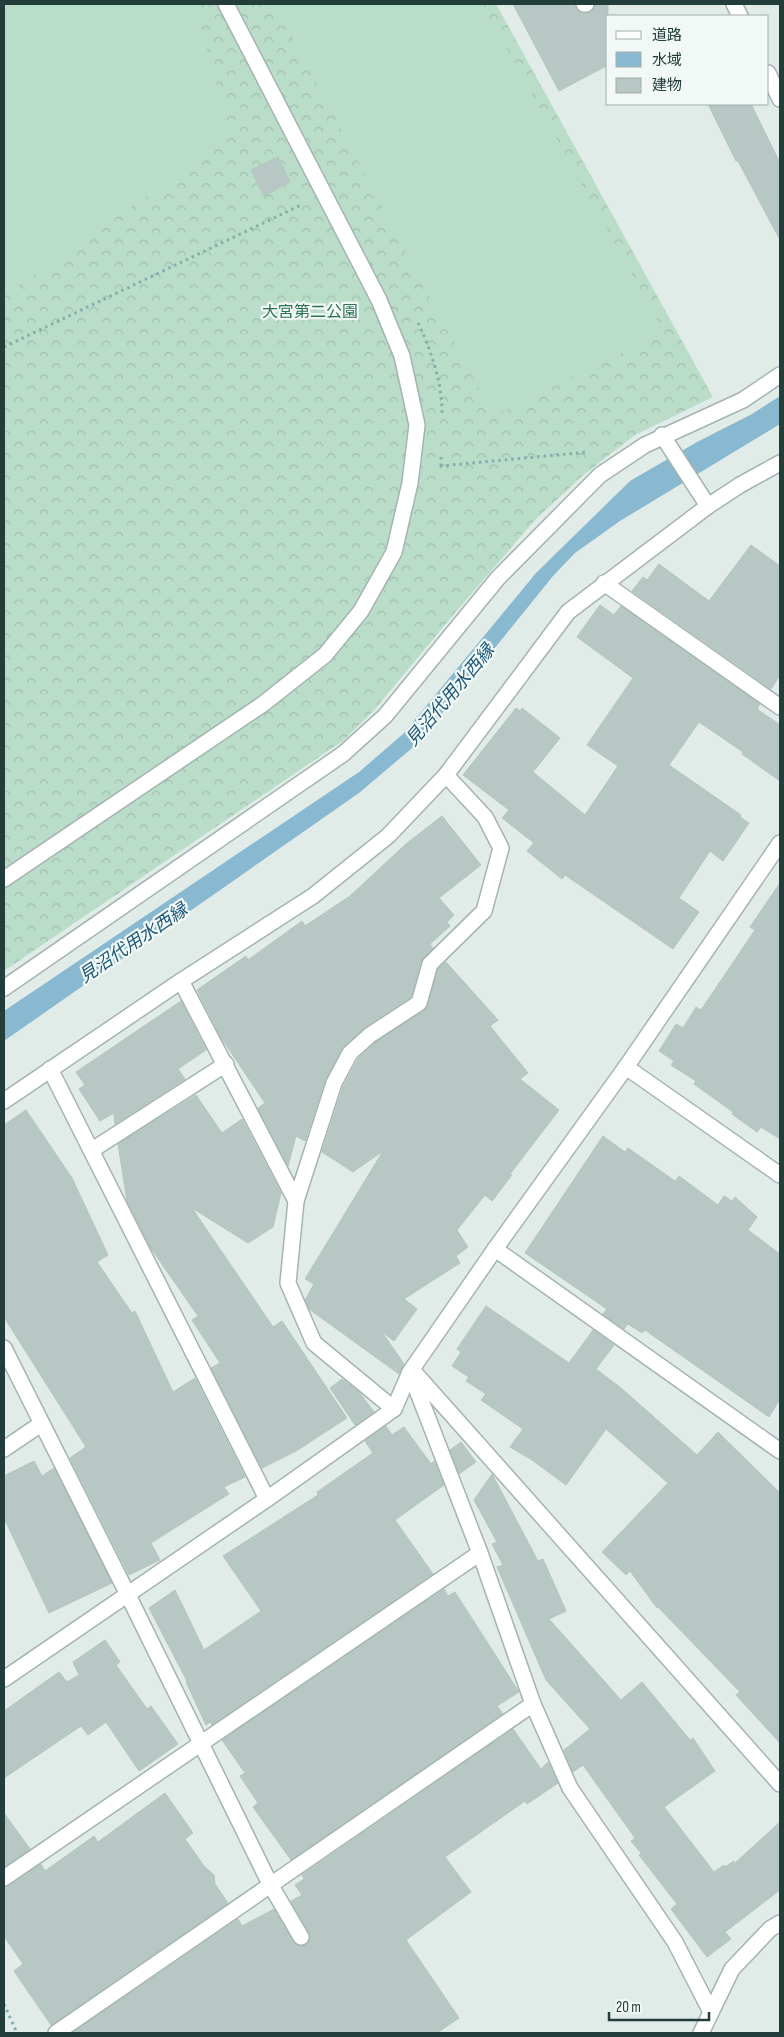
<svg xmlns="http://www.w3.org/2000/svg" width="784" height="2037" viewBox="0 0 784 2037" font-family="'Sofia Sans Condensed','Noto Sans JP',sans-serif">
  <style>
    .forest { fill: url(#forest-crowns) }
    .garden { fill: #baddca }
    .water { fill: #89b9d1 }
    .building { fill: #b7c7c3; stroke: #b4c5c1 }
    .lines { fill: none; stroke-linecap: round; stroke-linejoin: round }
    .service-casing { stroke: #a4b4b1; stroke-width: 18 }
    .pedestrian-casing { stroke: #a4b4b1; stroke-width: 18 }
    .minor-casing { stroke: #a4b4b1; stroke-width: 18 }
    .path { stroke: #82afa9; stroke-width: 3; stroke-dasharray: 2.5 4; stroke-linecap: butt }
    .service { stroke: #fff; stroke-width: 15 }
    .pedestrian { stroke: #fff; stroke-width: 15 }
    .minor { stroke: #fff; stroke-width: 15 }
    .labels { text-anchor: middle; stroke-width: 4.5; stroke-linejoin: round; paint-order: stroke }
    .park-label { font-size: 16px; fill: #2c7354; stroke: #f2f8f6 }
    .water-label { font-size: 18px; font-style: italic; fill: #1c5878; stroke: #f2f8f6 }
  </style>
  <defs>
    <pattern id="forest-crowns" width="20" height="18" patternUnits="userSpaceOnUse" patternTransform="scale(1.25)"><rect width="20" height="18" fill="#baddca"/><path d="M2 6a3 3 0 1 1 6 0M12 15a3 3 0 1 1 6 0" fill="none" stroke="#a0bfae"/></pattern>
  </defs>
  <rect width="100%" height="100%" fill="#e1ece9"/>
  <path class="forest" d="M4,4H496L713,397L635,435L581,477L534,521L454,614L376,708L344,740L4,971Z"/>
  <g class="garden">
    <path d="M4,4H195L231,137L4,296Z"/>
    <path d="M275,4H482L664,332L493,416Z"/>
  </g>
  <path class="water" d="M780,396V424L620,521L575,553L553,576L418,743L359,793L4,1041V1011L359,772L403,734L536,573L630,481L697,442L752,414Z"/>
  <g class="building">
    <path d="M513,4H575L576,9L584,13L591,12L595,4H608V65L559,91Z"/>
    <path d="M708,104H751L780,163V240L738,161H736Z"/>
    <path d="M278,157L290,182L264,196L251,170Z"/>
    <path d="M751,545L780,566V675L771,689L632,591L643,577L647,580L659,564L709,601Z"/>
    <path d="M600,605L614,615L621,606L760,704L757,709L780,725V781L742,754L743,752L699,722L669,765L741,815L740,817L749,823L723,861L710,851L679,898L699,912L673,949L565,875L562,879L527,851L534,843L502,818L509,810L463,775L516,708L520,711L522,708L560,738L533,772L585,815L618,766L587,745L633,678L577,637Z"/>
    <path d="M442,816L481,865L439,898L454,915L447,922L450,926L430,944L433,948L421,961L411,997L365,1027L342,1048L325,1080L305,1141L296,1136L288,1166L258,1108L265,1103L222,1039L197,990L246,956L248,960L302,921L305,926L350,896L406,844Z"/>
    <path d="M780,883V1139L761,1127L757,1132L732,1114L733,1112L694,1084L696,1081L671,1065L674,1061L659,1051L676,1024L683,1028L696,1007L701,1010L755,930L750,927Z"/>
    <path d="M446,962L498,1020L490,1026L528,1073L520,1079L559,1110L510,1174L512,1175L492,1201L485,1195L457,1230L468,1247L456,1256L460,1263L404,1299L417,1309L394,1341L382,1332L404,1364L399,1374L309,1309L305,1300L314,1284L305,1279L383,1151L353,1172L322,1152L343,1087L358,1059L376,1042L425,1010L428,1006L438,969Z"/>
    <path d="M181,1001L206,1050L178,1069L185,1079L115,1124L114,1113L100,1121L79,1089L85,1085L76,1072Z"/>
    <path d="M196,1095L222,1133L242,1119L281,1193L273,1227L248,1243L192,1208L273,1327L282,1321L347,1418L296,1451L262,1468L211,1368L220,1363L192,1320L198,1316L150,1247L127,1201L118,1144Z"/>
    <path d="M26,1110L72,1178L108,1255L97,1262L132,1313L135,1311L173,1392L195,1378L245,1477L224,1487L229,1494L151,1543L160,1560L129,1575L70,1458L86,1447L4,1317V1125Z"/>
    <path d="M603,1136L625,1152L628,1148L675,1181L679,1176L718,1205L724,1196L732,1201L735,1197L757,1217L748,1230L780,1254V1399L769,1417L645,1330L642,1333L628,1324L624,1329L603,1314L607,1309L525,1253Z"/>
    <path d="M486,1306L569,1363L593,1330L614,1345L596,1369L621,1388L697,1455L718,1432L780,1493V1743L736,1695L740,1692L658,1607L657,1608L630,1571L626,1575L602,1552L668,1483L606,1429L566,1485L532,1460L510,1447L523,1429L481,1400L486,1394L466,1381L469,1377L452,1366L461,1352L457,1349Z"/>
    <path d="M342,1379L359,1392L374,1412L355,1425L330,1388Z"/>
    <path d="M386,1426L392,1435L404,1427L431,1464L434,1461L444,1485L395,1520L433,1574L212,1725L210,1722L206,1725L186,1682L187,1681L149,1608L175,1590L204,1650L261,1611L223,1556L318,1495L317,1492L373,1453L365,1441Z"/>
    <path d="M461,1442L476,1462L459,1474L450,1450Z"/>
    <path d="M34,1461L42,1476L54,1468L112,1583L49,1613L4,1518V1476Z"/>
    <path d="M492,1474L538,1561L543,1559L566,1611L549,1619L621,1700L642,1682L690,1740L693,1738L715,1771L664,1807L714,1872L724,1865L725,1867L734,1861L735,1863L780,1822V1890L725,1932L731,1939L707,1957L671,1909L677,1904L639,1855L641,1853L631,1841L635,1838L583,1765L573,1772L564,1750L590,1729L546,1680L497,1567L503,1565L492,1544L497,1542L474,1500Z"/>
    <path d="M444,1589L448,1596L455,1592L519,1692L497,1706L503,1714L291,1860L253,1807L258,1803L240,1776L245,1773L222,1740Z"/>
    <path d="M105,1640L120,1662L116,1665L147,1709L151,1706L178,1744L139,1771L106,1722L88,1735L81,1726L4,1778V1711L59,1672L67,1682L79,1675L73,1662Z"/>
    <path d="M513,1729L541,1769L548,1762L558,1783L527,1804L525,1801L445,1857L471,1892L406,1940L459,2018L437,2033H72L238,1919L242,1926L274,1909L293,1942L301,1946L306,1945L310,1937L309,1933L291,1901L302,1895L295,1885L304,1879L302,1875Z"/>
    <path d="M165,1793L193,1833L185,1839L204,1866L214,1875L215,1884L228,1903L51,2025L14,1971L23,1964L4,1936V1887L9,1886L41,1864L45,1871L94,1836L98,1842Z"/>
    <path d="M4,1813L30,1849L4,1867Z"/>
  </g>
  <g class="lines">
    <g class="service-casing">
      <g id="service">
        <path d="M604,583L780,707"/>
        <path d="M4,879L263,704L325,655L361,611L394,552L410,483L417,425L402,356L379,300L226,4"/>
        <path d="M181,981L296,1201"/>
        <path d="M4,988L343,754L385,716L498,578L600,475"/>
        <path d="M50,1069L267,1499"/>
        <path d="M92,1150L226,1064"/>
        <path d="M4,1449L41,1424"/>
        <path d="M4,1878L480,1553"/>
      </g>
    </g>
    <g class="pedestrian-casing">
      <path id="pedestrian" d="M662,435L708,506"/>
    </g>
    <g class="minor-casing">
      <g id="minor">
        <path d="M584,4H586"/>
        <path d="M734,4L740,16"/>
        <path d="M768,73L780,99"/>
        <path d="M600,475L645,445L743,400L780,375"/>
        <path d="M626,1067L780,1175"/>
        <path d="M4,1101L181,981L313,896L388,836L446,775L568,612L708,506L740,485L780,463"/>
        <path d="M495,1249L780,1451"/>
        <path d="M4,1348L127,1593L270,1884L301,1937"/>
        <path d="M413,1371L780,1784"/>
        <path d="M410,1372L480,1553L533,1704L570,1788L675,1942L711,2012"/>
        <path d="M394,1409L314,1343L288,1283L296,1201L334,1083L350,1053L370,1035L419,1003L430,964L484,911L501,848L485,817L446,775"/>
        <path d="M4,1679L267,1499L394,1409L410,1372L495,1249L626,1067L780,843"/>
        <path d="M56,2033L533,1704"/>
        <path d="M701,2033L732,1969L770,1929L780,1923"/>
      </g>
    </g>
    <g class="path">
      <path d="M418,323C431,349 443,386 442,415"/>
      <path d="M4,347L303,204"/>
      <path d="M440,466L588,452"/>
      <path d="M441,466V454"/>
      <path d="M4,2004L17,2033"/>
    </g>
    <use href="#service" class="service"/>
    <use href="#pedestrian" class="pedestrian"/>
    <use href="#minor" class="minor"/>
  </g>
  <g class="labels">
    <g class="park-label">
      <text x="310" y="317">大宮第二公園</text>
    </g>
    <g class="water-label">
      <text transform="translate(450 695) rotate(-50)" y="6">見沼代用水西縁</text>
      <text transform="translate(133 943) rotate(-34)" y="6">見沼代用水西縁</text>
    </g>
  </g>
  <rect width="784" height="2037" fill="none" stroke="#223d3a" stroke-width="10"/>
  <rect x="606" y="15" width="162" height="90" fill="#f2f8f6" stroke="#9fadab"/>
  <rect x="616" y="31" width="25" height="8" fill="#ffffff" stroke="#9fadab"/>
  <text x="652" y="40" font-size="15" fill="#223d3a">道路</text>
  <rect x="616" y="52" width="25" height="15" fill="#89b9d1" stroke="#9fadab"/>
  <text x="652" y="65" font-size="15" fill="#223d3a">水域</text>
  <rect x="616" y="78" width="25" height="15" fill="#b7c7c3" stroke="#9fadab"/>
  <text x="652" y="90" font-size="15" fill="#223d3a">建物</text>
  <path d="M609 2012v8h100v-8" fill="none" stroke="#223d3a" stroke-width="2.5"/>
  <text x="616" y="2012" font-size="15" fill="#223d3a" stroke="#f2f8f6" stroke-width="4" paint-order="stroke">20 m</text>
</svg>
